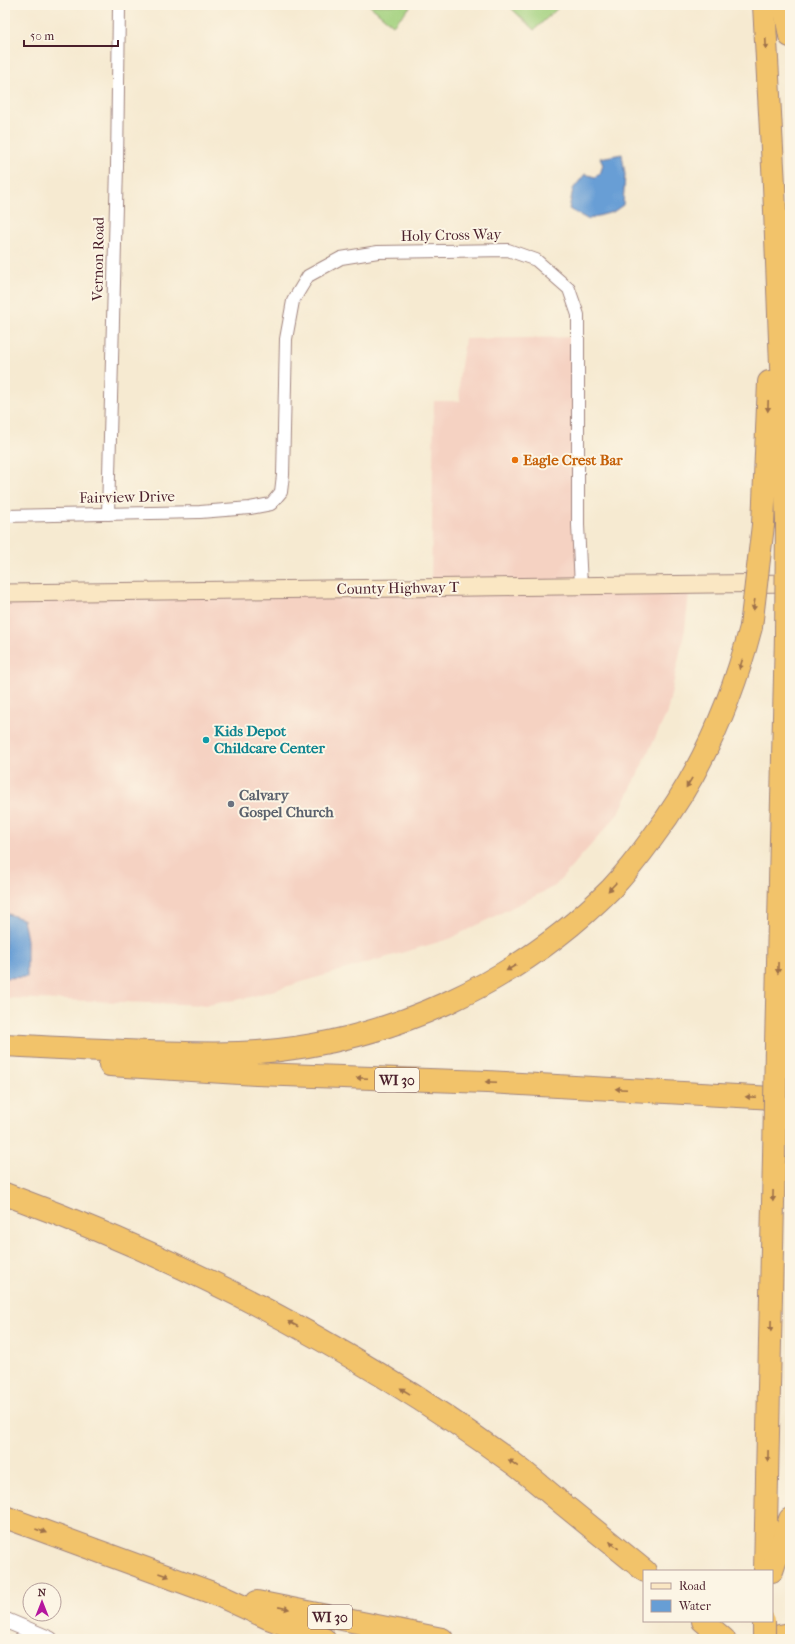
<svg xmlns="http://www.w3.org/2000/svg" width="795" height="1644" viewBox="0 0 795 1644" font-family="'IM FELL French Canon',serif">
  <style>
    .built { fill: #f5d2c2 }
    .green { fill: #a3d17f; stroke: #767855 }
    .water { fill: #679ed5; stroke: #585e80 }
    .lines { fill: none; stroke-linecap: round; stroke-linejoin: round }
    .minor-casing { stroke: #a0847e; stroke-width: 14 }
    .tertiary-casing { stroke: #a0847e; stroke-width: 17 }
    .secondary-casing { stroke: #a0847e; stroke-width: 19 }
    .motorway-casing { stroke: #a0847e; stroke-width: 24 }
    .minor { stroke: #fff; stroke-width: 12 }
    .tertiary { stroke: #fff; stroke-width: 15 }
    .secondary { stroke: #fae7c3; stroke-width: 17 }
    .motorway { stroke: #f2c36a; stroke-width: 22 }
    .motorway-bridge-casing { stroke: #a0847e; stroke-width: 24; stroke-linecap: butt }
    .motorway-bridge { stroke: #f2c36a; stroke-width: 22 }
    .oneway { fill: #9e714a }
    .food-dot { fill: #e8710a; stroke: #fcf5e5; stroke-width: 1.5 }
    .culture-dot { fill: #0f9aa8; stroke: #fcf5e5; stroke-width: 1.5 }
    .worship-dot { fill: #6b7280; stroke: #fcf5e5; stroke-width: 1.5 }
    .labels { text-anchor: middle; stroke-width: 4; stroke-linejoin: round; paint-order: stroke }
    .shield { fill: #fcf5e5; stroke: #7f5f63; stroke-width: 1 }
    .shield-label { font-size: 14px; font-weight: bold; fill: #4a1f2b }
    .street-label { font-size: 15px; fill: #4a1f2b; stroke: #fcf5e5 }
    .food-label { font-size: 15px; font-weight: bold; fill: #c56008; stroke: #fcf5e5; text-anchor: start }
    .culture-label { font-size: 15px; font-weight: bold; fill: #0d838f; stroke: #fcf5e5; text-anchor: start }
    .worship-label { font-size: 15px; font-weight: bold; fill: #5b616d; stroke: #fcf5e5; text-anchor: start }
  </style>
  <rect width="100%" height="100%" fill="#fcf5e5"/>
  <filter id="ink" filterUnits="userSpaceOnUse"><feTurbulence type="fractalNoise" baseFrequency=".025" numOctaves="2"/><feDisplacementMap in="SourceGraphic" scale="8" xChannelSelector="R" yChannelSelector="G"/><feConvolveMatrix kernelMatrix="1 2 1 2 8 2 1 2 1" color-interpolation-filters="sRGB"/></filter>
  <filter id="wash" filterUnits="userSpaceOnUse"><feTurbulence type="fractalNoise" baseFrequency=".012" numOctaves="4" result="noise"/><feDisplacementMap in="SourceGraphic" scale="16" xChannelSelector="R" yChannelSelector="G"/><feGaussianBlur stdDeviation="0.9" result="paint"/><feColorMatrix in="noise" values="0 0 0 0 0 0 0 0 0 0 0 0 0 0 0 0 0 1.4 0 .05"/><feComposite in="paint" operator="in"/></filter>
  <g filter="url(#wash)">
    <rect width="100%" height="100%" fill="#f6ead1"/>
    <path class="built" d="M578,337L581,586L690,585L685,629L667,713L619,813L555,886L449,939L247,998L207,1005L5,998V593L431,588L434,401H460L459,379L465,339Z"/>
    <g class="green">
      <path d="M369,5H412L393,25Z"/>
      <path d="M508,5H555L558,8L534,30Z"/>
    </g>
    <g class="water">
      <path d="M622,154L625,175L623,205L613,212L587,219L569,209L573,189L585,174L595,177L600,174L603,165L600,158Z"/>
      <path d="M5,913L23,919L27,940V977L5,978Z"/>
    </g>
  </g>
  <g filter="url(#ink)">
    <g class="lines">
      <g class="minor-casing">
        <g id="minor">
          <path d="M108,514L117,166L119,5"/>
          <path d="M5,516L200,512L250,508L271,504L281,492L283,475L286,339L293,301L308,276L341,258L378,252L508,250L536,260L569,289L578,315V525L581,586"/>
        </g>
      </g>
      <g class="tertiary-casing">
        <path id="tertiary" d="M5,1620L50,1639"/>
      </g>
      <g class="secondary-casing">
        <path id="secondary" d="M5,593L790,583"/>
      </g>
      <g class="motorway-casing">
        <g id="motorway">
          <path d="M764,5L774,185L787,521"/>
          <path d="M784,5L790,36"/>
          <path d="M763,525L769,382"/>
          <path d="M5,1045C53,1048 100,1050 148,1052C185,1053 222,1055 258,1052C390,1042 517,983 611,889C626,873 640,855 653,837C701,773 731,704 751,627"/>
          <path d="M776,1045L786,635"/>
          <path d="M110,1065L256,1074L487,1082L790,1099"/>
          <path d="M5,1194C185,1260 359,1351 514,1464C531,1477 547,1491 564,1505C591,1527 618,1549 645,1571"/>
          <path d="M5,1517L218,1595L268,1618L324,1639"/>
          <path d="M765,1571L774,1157"/>
          <path d="M772,1571L790,1519"/>
          <path d="M257,1602L442,1639"/>
          <path d="M703,1621L724,1639"/>
          <path d="M764,1639L790,1634"/>
        </g>
      </g>
      <use href="#minor" class="minor"/>
      <use href="#tertiary" class="tertiary"/>
      <use href="#secondary" class="secondary"/>
      <use href="#motorway" class="motorway"/>
      <g class="motorway-bridge-casing">
        <g id="motorway-bridge">
          <path d="M751,627L763,525"/>
          <path d="M786,635L787,521"/>
          <path d="M774,1157L776,1045"/>
          <path d="M764,1639V1621"/>
        </g>
      </g>
      <use href="#motorway-bridge" class="motorway-bridge"/>
    </g>
    <defs><path id="oneway-solid" d="M-6-.8H1V-3.2L6.5 0L1 3.2V.8H-6Z"/></defs>
    <g class="oneway">
      <use href="#oneway-solid" transform="translate(766 44) rotate(87)"/>
      <use href="#oneway-solid" transform="translate(768 406) rotate(92)"/>
      <use href="#oneway-solid" transform="translate(754 605) rotate(98)"/>
      <use href="#oneway-solid" transform="translate(741 664) rotate(107)"/>
      <use href="#oneway-solid" transform="translate(689 783) rotate(121)"/>
      <use href="#oneway-solid" transform="translate(612 887) rotate(134)"/>
      <use href="#oneway-solid" transform="translate(511 968) rotate(150)"/>
      <use href="#oneway-solid" transform="translate(778 968) rotate(91)"/>
      <use href="#oneway-solid" transform="translate(362 1078) rotate(-178)"/>
      <use href="#oneway-solid" transform="translate(491 1082) rotate(-177)"/>
      <use href="#oneway-solid" transform="translate(621 1089) rotate(-177)"/>
      <use href="#oneway-solid" transform="translate(751 1097) rotate(-177)"/>
      <use href="#oneway-solid" transform="translate(773 1196) rotate(91)"/>
      <use href="#oneway-solid" transform="translate(293 1324) rotate(-152)"/>
      <use href="#oneway-solid" transform="translate(771 1326) rotate(91)"/>
      <use href="#oneway-solid" transform="translate(405 1391) rotate(-148)"/>
      <use href="#oneway-solid" transform="translate(768 1456) rotate(91)"/>
      <use href="#oneway-solid" transform="translate(513 1463) rotate(-144)"/>
      <use href="#oneway-solid" transform="translate(41 1531) rotate(20)"/>
      <use href="#oneway-solid" transform="translate(614 1545) rotate(-141)"/>
      <use href="#oneway-solid" transform="translate(164 1575) rotate(20)"/>
      <use href="#oneway-solid" transform="translate(284 1608) rotate(11)"/>
    </g>
  </g>
  <circle class="food-dot" cx="515" cy="460" r="4"/>
  <circle class="culture-dot" cx="206" cy="740" r="4"/>
  <circle class="worship-dot" cx="231" cy="804" r="4"/>
  <g class="labels">
    <g class="shield">
      <rect x="375" y="1068" width="44" height="24" rx="3"/>
      <rect x="308" y="1605" width="44" height="24" rx="3"/>
    </g>
    <g class="shield-label">
      <text x="397" y="1085">WI 30</text>
      <text x="330" y="1622">WI 30</text>
    </g>
    <g class="street-label">
      <text transform="translate(451 235) rotate(-1)" y="5">Holy Cross Way</text>
      <text transform="translate(98 259) rotate(-89)" y="5">Vernon Road</text>
      <text transform="translate(127 497) rotate(-1)" y="5">Fairview Drive</text>
      <text transform="translate(398 588) rotate(-1)" y="5">County Highway T</text>
    </g>
    <g class="food-label">
      <text x="523" y="465">Eagle Crest Bar</text>
    </g>
    <g class="culture-label">
      <text x="214" y="736">Kids Depot<tspan x="214" dy="17">Childcare Center</tspan></text>
    </g>
    <g class="worship-label">
      <text x="239" y="800">Calvary<tspan x="239" dy="17">Gospel Church</tspan></text>
    </g>
  </g>
  <rect width="795" height="1644" fill="none" stroke="#fcf5e5" stroke-width="20"/>
  <rect x="643" y="1570" width="130" height="52" fill="#fcf5e5" stroke="#b59f9b"/>
  <rect x="651" y="1583" width="20" height="6" fill="#fae7c3" stroke="#b59f9b"/>
  <text x="679" y="1590" font-size="12" fill="#4a1f2b">Road</text>
  <rect x="651" y="1600" width="20" height="12" fill="#679ed5" stroke="#b59f9b"/>
  <text x="679" y="1610" font-size="12" fill="#4a1f2b">Water</text>
  <g transform="translate(42 1602)"><circle r="19" fill="#fcf5e5" stroke="#b59f9b"/>
  <path d="M0-3L7 15L0 10L-7 15Z" fill="#b5179e"/>
  <text y="-6" font-size="11" font-weight="bold" text-anchor="middle" fill="#4a1f2b">N</text>
  </g>
  <path d="M24 40v6h94v-6" fill="none" stroke="#4a1f2b" stroke-width="2"/>
  <text x="30" y="40" font-size="12" fill="#4a1f2b" stroke="#fcf5e5" stroke-width="3" paint-order="stroke">50 m</text>
</svg>
